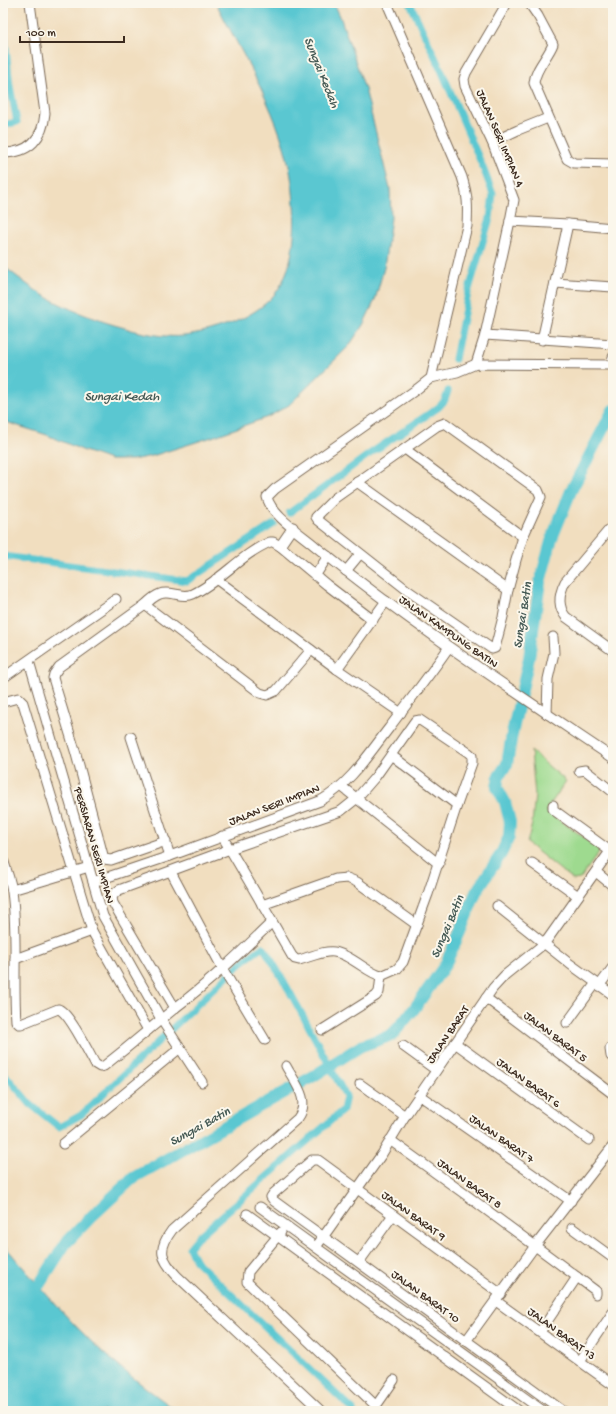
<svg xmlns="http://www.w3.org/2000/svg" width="616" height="1414" viewBox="0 0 616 1414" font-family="'Gochi Hand',sans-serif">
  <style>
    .green { fill: #9eda8f; stroke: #6c8256 }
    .water { fill: #5ac7d1; stroke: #4a7878 }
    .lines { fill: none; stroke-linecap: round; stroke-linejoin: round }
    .canal { stroke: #5ac7d1; stroke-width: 7 }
    .river { stroke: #5ac7d1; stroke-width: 12 }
    .minor-casing { stroke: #7b6956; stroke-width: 11 }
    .minor { stroke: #fff; stroke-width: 9 }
    .labels { text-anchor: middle; stroke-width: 4; stroke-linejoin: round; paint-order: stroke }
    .street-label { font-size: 12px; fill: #3b2a1e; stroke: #fbf7ec }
    .water-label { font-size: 13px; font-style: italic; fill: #445954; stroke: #fbf7ec }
  </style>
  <rect width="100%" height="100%" fill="#fbf7ec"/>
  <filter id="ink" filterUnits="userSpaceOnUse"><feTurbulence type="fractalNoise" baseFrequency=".025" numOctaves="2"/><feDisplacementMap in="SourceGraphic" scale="8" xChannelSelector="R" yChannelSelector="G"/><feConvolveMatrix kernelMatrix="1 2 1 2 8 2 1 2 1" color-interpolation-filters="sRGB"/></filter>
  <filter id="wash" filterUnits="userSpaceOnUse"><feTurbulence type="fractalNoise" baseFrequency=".012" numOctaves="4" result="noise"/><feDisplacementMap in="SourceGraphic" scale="16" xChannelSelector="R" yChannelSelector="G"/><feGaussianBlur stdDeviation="0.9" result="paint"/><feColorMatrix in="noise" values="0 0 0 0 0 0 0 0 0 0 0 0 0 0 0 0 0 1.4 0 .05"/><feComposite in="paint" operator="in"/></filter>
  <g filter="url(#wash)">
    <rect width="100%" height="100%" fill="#f1debf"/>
    <path class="green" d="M531,751L566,781L546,811L598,847L599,852L580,879L573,880L527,843L532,824L535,795Z"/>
    <g class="water">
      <path d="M216,3H334L340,16L365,89L390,189L391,218L384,268L375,300L363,325L349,346L289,405L268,417L212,437L152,456L132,460H110L82,450L47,435L3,421V266C16,275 29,287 43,295C67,309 98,321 125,328C140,333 167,338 183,336C216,333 267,314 282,283C297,252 296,216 292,183C283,118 245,60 216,3Z"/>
      <path d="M3,1244C40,1287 77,1332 121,1368C139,1383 158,1397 177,1411H3Z"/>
    </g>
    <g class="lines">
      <g class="canal">
        <path d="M410,3L442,72L482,165L493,194L490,218L468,293L455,359"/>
        <path d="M3,21L10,86L17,122L3,125"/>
        <path d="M289,513L368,455L439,407L445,400L448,391"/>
        <path d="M3,556L187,581L274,524"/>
        <path d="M3,1066V1072L30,1104L59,1127L81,1115L242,962L263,947C294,994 318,1047 346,1096L343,1110L199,1236L189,1248L196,1261L354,1411"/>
      </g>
      <path class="river" d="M3,1309L39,1285L66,1243L92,1216L133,1178L312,1077L361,1046L392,1035L414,1009L445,965L460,932L476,892L501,854L509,837L510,822L505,802L497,787L499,776L507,764L512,734L529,658L540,582L552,538L571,491L613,410"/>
    </g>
  </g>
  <g filter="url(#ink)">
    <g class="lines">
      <g class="minor-casing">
        <g id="minor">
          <path d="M387,3L462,177C468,196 468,206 467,226L431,378L417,389L275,489L267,497C271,515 301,534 315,546C409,623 512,690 613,758"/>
          <path d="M529,3L538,16L553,44C548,57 535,69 534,83L567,159L574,163L613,164"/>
          <path d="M492,142L518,130L548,118"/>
          <path d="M3,153C30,153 43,138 45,113L30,3"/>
          <path d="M510,221L568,224L613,228"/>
          <path d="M555,283L613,287"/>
          <path d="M485,335L613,344"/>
          <path d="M542,340L568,224"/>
          <path d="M476,364L485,335L510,221L514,200L492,142L465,86L464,79L466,73L507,3"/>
          <path d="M431,378L457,372L476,364L611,365L613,357"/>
          <path d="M445,423L538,490L541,497L523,537L516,560L508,590L503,617L495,648L492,649L407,590L318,520L316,517L335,498L437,426Z"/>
          <path d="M405,449L523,537"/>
          <path d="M357,482L508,590"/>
          <path d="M613,525L565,582C559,594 557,606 566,617L613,651"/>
          <path d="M280,546L293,527"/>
          <path d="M346,571L360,554"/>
          <path d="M315,576L328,556"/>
          <path d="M216,579L337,669L401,713"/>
          <path d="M145,605L260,693L267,695L276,691L311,650"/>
          <path d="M29,661L103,916L161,1019L202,1082"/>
          <path d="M337,669L386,601"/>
          <path d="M3,678L116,599"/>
          <path d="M3,702L18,698L23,703L92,931L148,1030"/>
          <path d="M547,714L548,679L554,653L553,637"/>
          <path d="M131,737L170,856"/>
          <path d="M391,755L457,805"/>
          <path d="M579,771L585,770L613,792"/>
          <path d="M341,786L439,864"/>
          <path d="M553,805V809L555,811L610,851"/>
          <path d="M166,841L111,860L104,859L76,754L53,678L54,674L59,667L145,605C149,601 154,596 160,594C170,590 183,599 193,594C221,581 241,554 270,542H273L280,546L327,585L373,620"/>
          <path d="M3,859C6,870 11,881 12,892C18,934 13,978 16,1021L19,1024H21L58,1009C68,1011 89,1053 95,1064L100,1067L104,1066L124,1050L175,1008L113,903L112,898L114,894L119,890L230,849L341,811L356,799L376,776L415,721L420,720L469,753L472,756V763L457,805L428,894L403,962L397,969L381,976C374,974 368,970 362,966C333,946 331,950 299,960L295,959L292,956C269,916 246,876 222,836"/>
          <path d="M532,863L578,896"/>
          <path d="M171,872L225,973L265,1040"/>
          <path d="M596,872L613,886"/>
          <path d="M93,882L170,856L320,801C350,784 368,755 389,728C409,701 430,675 449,647"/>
          <path d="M12,890L89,867"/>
          <path d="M262,905L336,879L347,878L357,882L417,925"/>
          <path d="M497,906L570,964L613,995"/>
          <path d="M15,959L92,931"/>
          <path d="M599,986L613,967"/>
          <path d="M486,998L613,1094"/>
          <path d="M175,1008C210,982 241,952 272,922"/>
          <path d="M567,1023L596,983"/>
          <path d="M322,1030L376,996L379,992L381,976"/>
          <path d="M455,1043L589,1140"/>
          <path d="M403,1046L436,1070"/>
          <path d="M611,1056L610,1049L613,1045"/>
          <path d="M286,1066C295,1083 311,1100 298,1118L172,1230C157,1250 161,1259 177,1276L321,1411"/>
          <path d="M360,1084L405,1116"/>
          <path d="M419,1095L571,1201"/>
          <path d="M390,1140L469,1197L596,1291V1294"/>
          <path d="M63,1144L180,1048"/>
          <path d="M260,1207L543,1411"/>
          <path d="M247,1214L519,1411"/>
          <path d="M572,1228L613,1258"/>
          <path d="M281,1232L248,1272L247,1282L374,1404L378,1403L394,1380"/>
          <path d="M316,1247L382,1154L405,1116L493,988L505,975L545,943L613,847"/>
          <path d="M359,1262L393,1215"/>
          <path d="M501,1294L318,1160H312L273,1194L271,1197L274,1201L563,1411"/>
          <path d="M496,1301L613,1385"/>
          <path d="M540,1332L577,1277"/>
          <path d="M466,1341L535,1246L613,1146"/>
          <path d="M580,1361L613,1312"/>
        </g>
      </g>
      <use href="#minor" class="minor"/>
    </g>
  </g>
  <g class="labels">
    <g class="street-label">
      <text transform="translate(501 138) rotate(67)" y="4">JALAN SERI IMPIAN 4</text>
      <text transform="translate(449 631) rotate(35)" y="4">JALAN KAMPUNG BATIN</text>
      <text transform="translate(274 804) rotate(-21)" y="4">JALAN SERI IMPIAN</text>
      <text transform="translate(95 845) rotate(74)" y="4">PERSIARAN SERI IMPIAN</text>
      <text transform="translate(447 1034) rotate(-56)" y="4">JALAN BARAT</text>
      <text transform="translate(556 1036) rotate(37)" y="4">JALAN BARAT 5</text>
      <text transform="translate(529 1082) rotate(36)" y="4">JALAN BARAT 6</text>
      <text transform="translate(502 1138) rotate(35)" y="4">JALAN BARAT 7</text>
      <text transform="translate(470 1183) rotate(36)" y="4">JALAN BARAT 8</text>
      <text transform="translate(414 1215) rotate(36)" y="4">JALAN BARAT 9</text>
      <text transform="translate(426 1296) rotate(36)" y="4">JALAN BARAT 10</text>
      <text transform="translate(562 1333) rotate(36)" y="4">JALAN BARAT 13</text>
    </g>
    <g class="water-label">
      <text transform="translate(323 72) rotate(68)" y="5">Sungai Kedah</text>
      <text x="122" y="400">Sungai Kedah</text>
      <text transform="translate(521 615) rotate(-81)" y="5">Sungai Batin</text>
      <text transform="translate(446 926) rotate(-67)" y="5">Sungai Batin</text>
      <text transform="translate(199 1125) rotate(-29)" y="5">Sungai Batin</text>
    </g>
  </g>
  <rect width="616" height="1414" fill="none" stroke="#fbf7ec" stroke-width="16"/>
  <path d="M20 36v6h104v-6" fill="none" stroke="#3b2a1e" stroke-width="2"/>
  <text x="26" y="36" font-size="12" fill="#3b2a1e" stroke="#fbf7ec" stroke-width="3" paint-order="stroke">100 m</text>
</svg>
